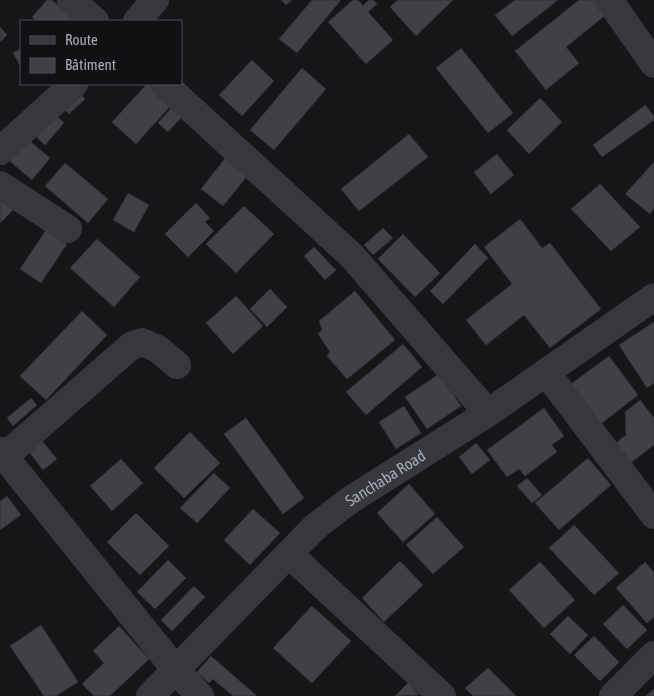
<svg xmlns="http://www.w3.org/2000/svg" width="654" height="696" viewBox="0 0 654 696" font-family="'Asap Condensed',sans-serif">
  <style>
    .building { fill: #404145; stroke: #303034 }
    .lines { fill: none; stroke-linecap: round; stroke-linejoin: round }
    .minor { stroke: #37383d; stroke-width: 28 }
    .labels { text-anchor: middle; stroke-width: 4; stroke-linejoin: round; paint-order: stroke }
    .street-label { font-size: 16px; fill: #a8adb8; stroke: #111113 }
  </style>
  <rect width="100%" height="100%" fill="#161618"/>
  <g class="building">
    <path d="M47,0H52L76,21H36L32,17Z"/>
    <path d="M281,0H292L286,5Z"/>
    <path d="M312,0H341L297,53L279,39Z"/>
    <path d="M353,0H358L363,6L369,0H373L377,4L368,12L393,40L366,64L328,22Z"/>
    <path d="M398,0H453L416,36L390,7Z"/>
    <path d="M515,0H558L512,36L495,15Z"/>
    <path d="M579,0H598L608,13L566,47L579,63L546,90L515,51Z"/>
    <path d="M0,27L7,35L0,42Z"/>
    <path d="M461,48L513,113L488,133L436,68Z"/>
    <path d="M21,49V67L13,53Z"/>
    <path d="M252,60L274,81L242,116L219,95Z"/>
    <path d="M302,68L326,89L274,150L250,130Z"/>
    <path d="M147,84H159L176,100L136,144L112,122Z"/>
    <path d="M74,88L85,99L69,114L59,103Z"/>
    <path d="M540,98L562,122L529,154L507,130Z"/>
    <path d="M178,100L189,109L168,132L158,123Z"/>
    <path d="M645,105L654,116V120L602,157L593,145Z"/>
    <path d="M49,109L64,123L45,145L30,131Z"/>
    <path d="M409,134L428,157L359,211L341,189Z"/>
    <path d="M25,137L50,158L32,180L7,159Z"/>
    <path d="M497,154L514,175L491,194L474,172Z"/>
    <path d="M226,157L248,175L223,206L201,189Z"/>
    <path d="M654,162V208L650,214L625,194Z"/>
    <path d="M65,163L108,199L88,223L45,186Z"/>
    <path d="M600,184L640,227L611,251L571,209Z"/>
    <path d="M128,193L149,205L134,232L113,220Z"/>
    <path d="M0,197L13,210L0,223Z"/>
    <path d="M196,203L210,218L205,222L214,231L188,257L165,234Z"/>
    <path d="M244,206L274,234L236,273L206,244Z"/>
    <path d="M520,219L542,248L550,243L601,309L550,348L524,315L486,345L466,320L512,284L484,247Z"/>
    <path d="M383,228L393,238L373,255L364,245Z"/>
    <path d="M46,230L67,244L41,283L20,269Z"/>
    <path d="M403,234L440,273L415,297L378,259Z"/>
    <path d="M97,239L140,277L114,307L70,268Z"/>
    <path d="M475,244L488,258L443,304L430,291Z"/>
    <path d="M314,247L336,270L325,280L304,256Z"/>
    <path d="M270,289L287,307L267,327L250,309Z"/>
    <path d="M355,291L395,340L347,379L327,356L330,352L318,334L322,330L319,321Z"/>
    <path d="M236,296L263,326L233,354L206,323Z"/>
    <path d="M82,311L107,335L46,400L20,376Z"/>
    <path d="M654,322V383L647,388L619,345Z"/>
    <path d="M403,344L422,367L366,415L346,392Z"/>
    <path d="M609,356L638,395L593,430L563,390Z"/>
    <path d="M439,374L461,406L427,429L405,397Z"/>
    <path d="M31,398L37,405L13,426L7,418Z"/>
    <path d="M640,400L654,418V445L624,468L608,449L626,435L625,412Z"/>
    <path d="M404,406L421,433L396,449L379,422Z"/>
    <path d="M544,408L564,436L552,445L557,452L525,476L519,469L507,477L487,450Z"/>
    <path d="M246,418L304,498L283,514L224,434Z"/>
    <path d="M190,432L220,463L184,498L154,468Z"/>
    <path d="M39,437L57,459L43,470L25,447Z"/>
    <path d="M476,443L490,460L472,474L459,457Z"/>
    <path d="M588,458L611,485L559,530L535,503Z"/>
    <path d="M121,459L143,483L112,511L90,486Z"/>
    <path d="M214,473L230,488L197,523L180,508Z"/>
    <path d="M527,478L542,495L532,503L517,486Z"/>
    <path d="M409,484L435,514L403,542L377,513Z"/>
    <path d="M7,496L21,515L0,530V501Z"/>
    <path d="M253,509L280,533L250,565L224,540Z"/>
    <path d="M136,513L169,546L140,575L107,542Z"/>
    <path d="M437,517L464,547L433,574L406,545Z"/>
    <path d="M574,525L619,573L594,595L549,548Z"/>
    <path d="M168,560L186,578L155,609L137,592Z"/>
    <path d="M400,561L423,585L384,622L362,598Z"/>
    <path d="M540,562L575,600L544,628L509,590Z"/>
    <path d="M645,562L654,572V617L647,623L616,588Z"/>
    <path d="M194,586L205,597L172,631L161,620Z"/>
    <path d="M623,605L647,630L627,649L603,624Z"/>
    <path d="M312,606L351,641L312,683L273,648Z"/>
    <path d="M568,616L588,635L570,654L550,634Z"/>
    <path d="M41,625L78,682L56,696H44L10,646Z"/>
    <path d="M119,626L149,659L110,696H94L82,684L104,663L93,651Z"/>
    <path d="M594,636L619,662L600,681L574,655Z"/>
    <path d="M211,656L257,696H233L213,679L209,683L197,672Z"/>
    <path d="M488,668L516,696H473L465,688Z"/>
    <path d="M408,683L419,695L395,696Z"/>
    <path d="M654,689V696H646Z"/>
  </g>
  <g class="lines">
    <g class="minor">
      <path d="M71,0L95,21"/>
      <path d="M609,0L654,64"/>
      <path d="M137,21L155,0"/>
      <path d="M164,84L352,256L488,413"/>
      <path d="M0,151L74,84"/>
      <path d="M0,185L68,229"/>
      <path d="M546,372L654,515"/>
      <path d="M0,451L176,670L200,696"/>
      <path d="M4,457L131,346L142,342L158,349L177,365"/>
      <path d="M290,555L442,696"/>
      <path id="s1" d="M150,696L315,527L350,500L488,413L654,297"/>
      <path d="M613,696L654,655"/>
    </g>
  </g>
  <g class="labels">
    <g class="street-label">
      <text dy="6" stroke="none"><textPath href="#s1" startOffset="322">Sanchaba Road</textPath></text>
    </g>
  </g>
  <rect x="20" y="20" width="162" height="65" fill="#111113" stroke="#4d4f55"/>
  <rect x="30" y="36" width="25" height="8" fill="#37383d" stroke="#4d4f55"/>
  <text x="65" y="45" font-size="15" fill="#a8adb8">Route</text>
  <rect x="30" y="58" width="25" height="15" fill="#404145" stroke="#4d4f55"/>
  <text x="65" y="70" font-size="15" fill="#a8adb8">Bâtiment</text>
</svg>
